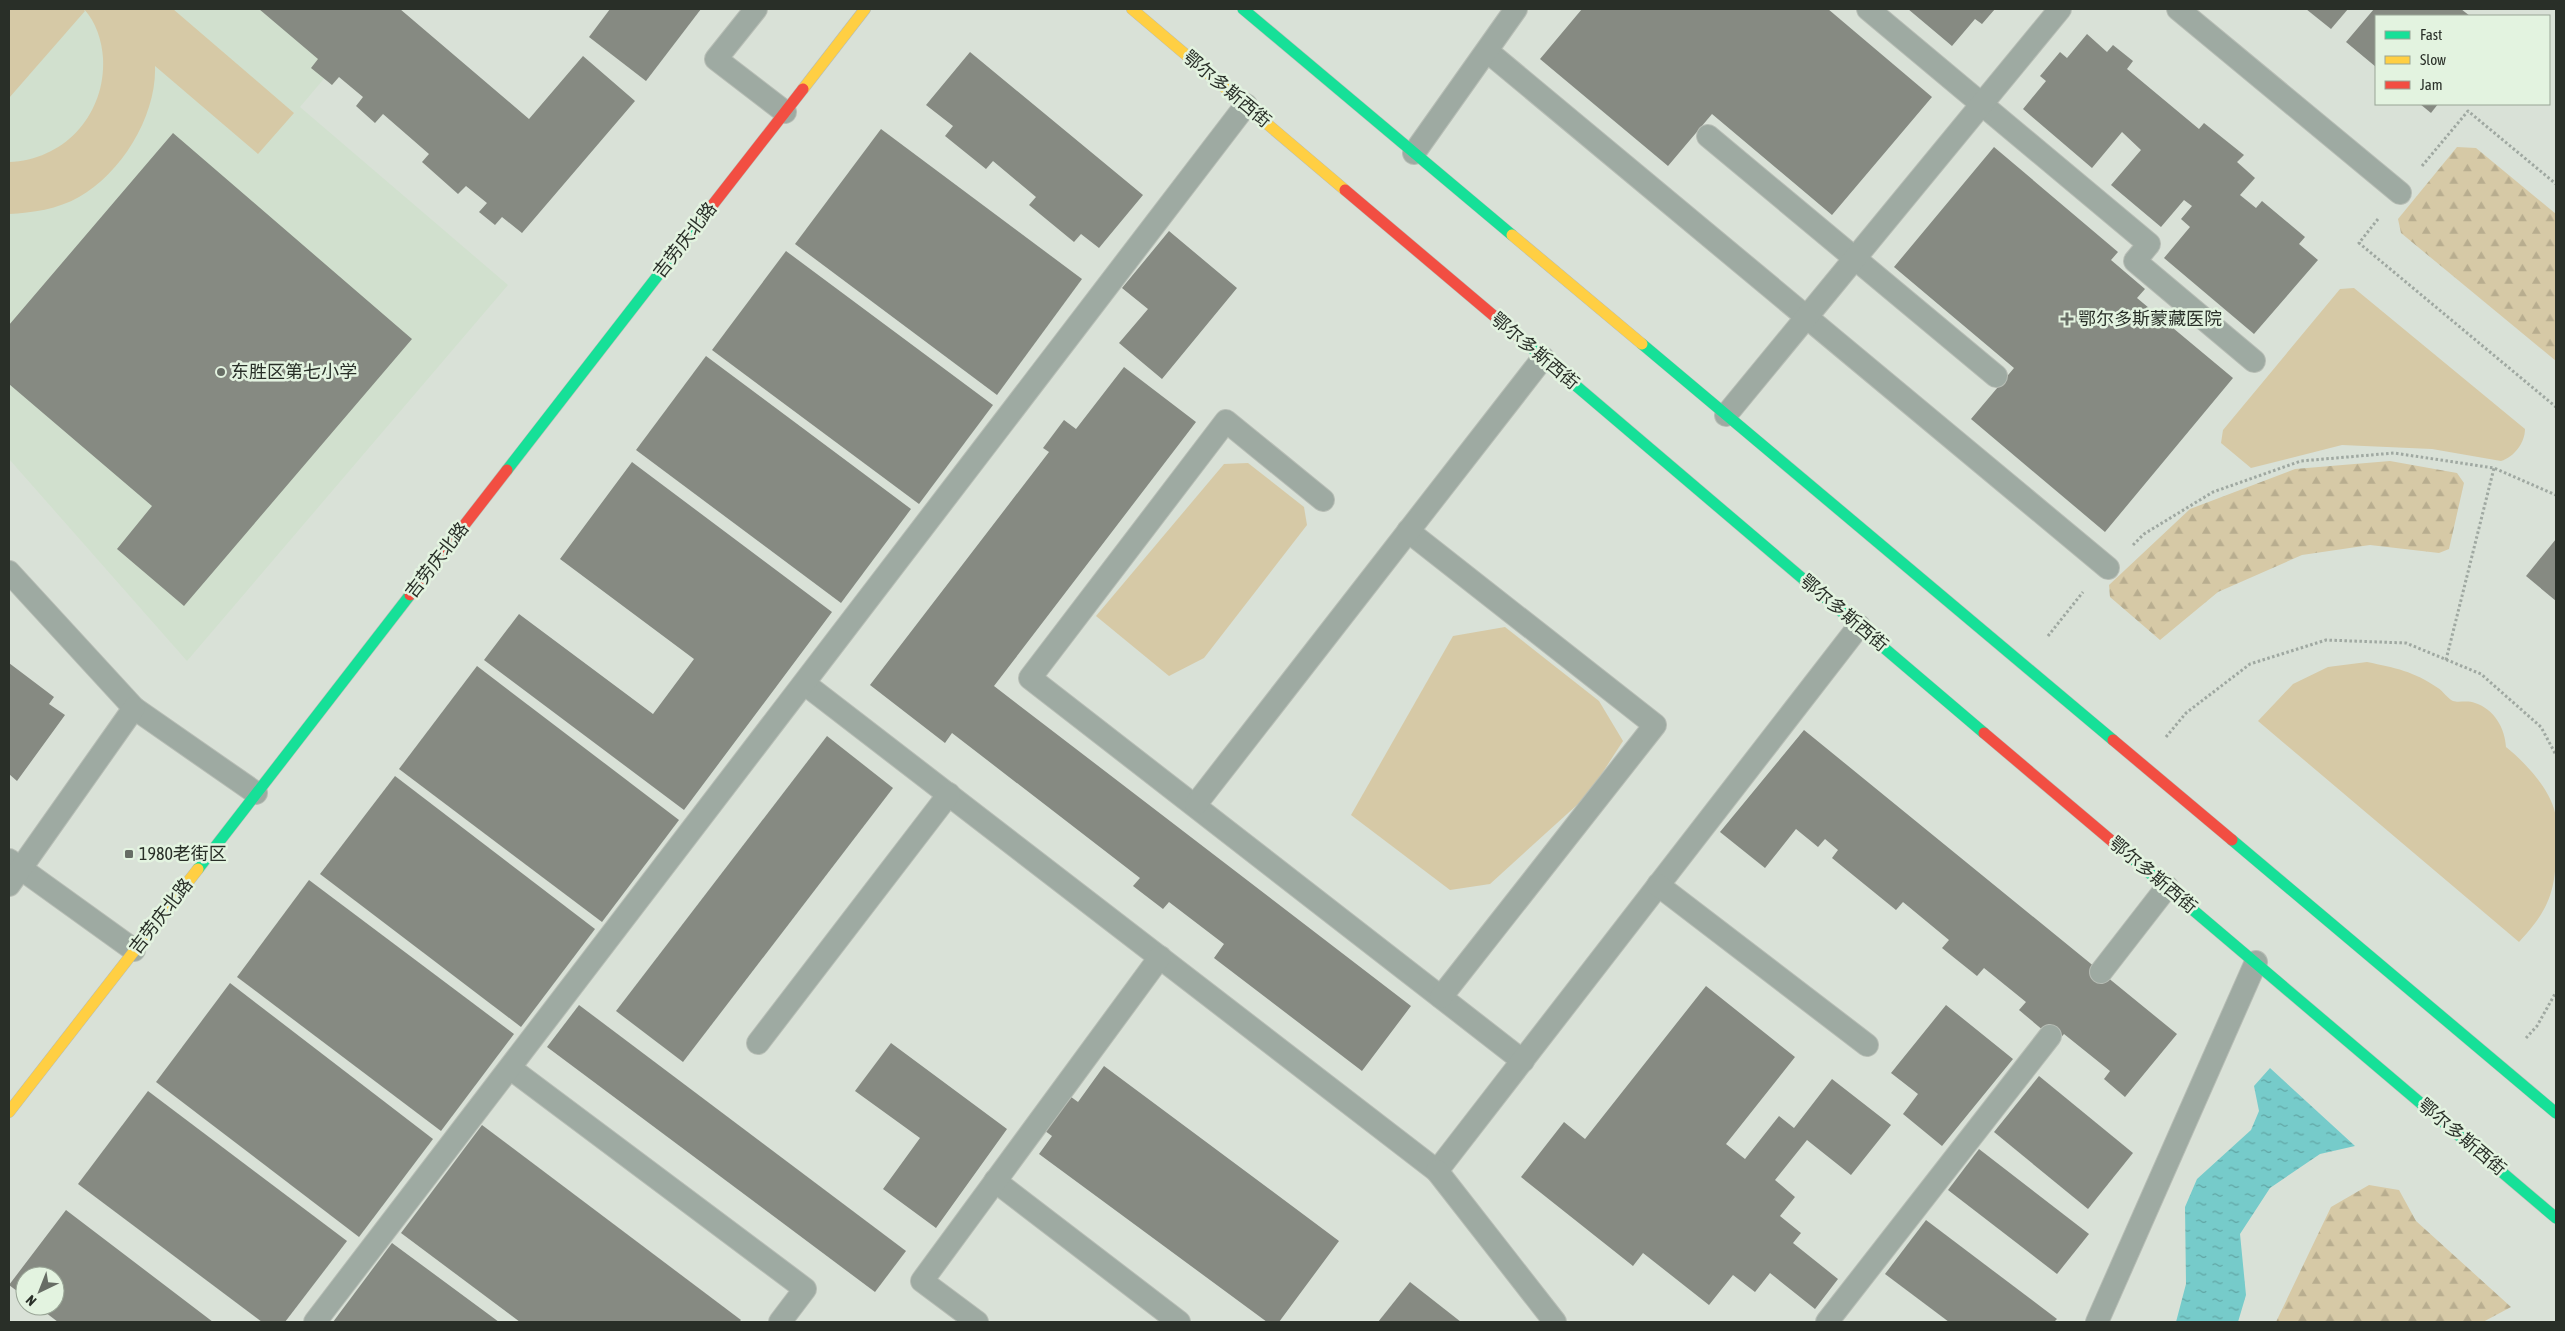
<svg xmlns="http://www.w3.org/2000/svg" width="2565" height="1331" viewBox="0 0 2565 1331" font-family="'Asap Condensed','Noto Sans SC',sans-serif">
  <style>
    .built { fill: #d1e0ce }
    .green { fill: #d6c9a6 }
    .forest { fill: url(#forest-firs) }
    .water { fill: url(#water-ripples) }
    .building { fill: #868a82 }
    .lines { fill: none; stroke-linecap: round; stroke-linejoin: round }
    .lane-casing { stroke: #b7bdb5; stroke-width: 24 }
    .fast-casing { stroke: #b7bdb5; stroke-width: 12 }
    .slow-casing { stroke: #b7bdb5; stroke-width: 12 }
    .jam-casing { stroke: #b7bdb5; stroke-width: 12 }
    .path { stroke: #9fa8a1; stroke-width: 3; stroke-dasharray: 2.5 2.5; stroke-linecap: butt }
    .lane { stroke: #9eaaa2; stroke-width: 22 }
    .fast { stroke: #16e098; stroke-width: 11 }
    .slow { stroke: #ffcf43; stroke-width: 11 }
    .jam { stroke: #f24e42; stroke-width: 11 }
    .poi-dot { fill: #676d65; stroke: #e3f3e0; stroke-width: 2 }
    .labels { text-anchor: middle; stroke-width: 5; stroke-linejoin: round; paint-order: stroke }
    .street-label { font-size: 18px; fill: #292f28; stroke: #e3f3e0 }
    .poi-label { font-size: 18px; fill: #292f28; stroke: #e3f3e0; text-anchor: start }
  </style>
  <defs>
    <pattern id="forest-firs" width="22" height="20" patternUnits="userSpaceOnUse" patternTransform="scale(1.25)"><rect width="22" height="20" fill="#d6c9a6"/><path d="M5 1l3.5 6h-7zM16 11l3.5 6h-7z" fill="#b8ad8f"/></pattern>
    <pattern id="water-ripples" width="26" height="14" patternUnits="userSpaceOnUse" patternTransform="scale(1.25)"><rect width="26" height="14" fill="#76cbca"/><path d="M2 4q2-2 4 0t4 0M15 11q2-2 4 0t4 0" fill="none" stroke="#61a5a4"/></pattern>
  </defs>
  <rect width="100%" height="100%" fill="#d9e1d7"/>
  <path class="built" d="M9,9H383L300,107L508,285L187,661L9,459Z"/>
  <g class="green">
    <path d="M9,9H83L85,11L9,98Z"/>
    <path d="M84,9H173L294,113L258,154L155,66C157,115 122,173 79,197C58,209 32,213 9,214V162C65,160 106,114 103,58C102,41 96,22 84,9Z"/>
    <path d="M2354,288L2525,429C2525,443 2514,457 2501,461L2432,449L2342,445L2251,468L2221,443L2223,430L2340,289Z"/>
    <path d="M1248,463L1304,507L1307,525L1204,658L1169,676L1096,616L1224,464Z"/>
    <path d="M1505,627L1599,701L1623,741L1588,795L1490,884L1450,890L1351,815L1453,636Z"/>
    <path d="M2367,662C2396,668 2413,671 2438,688C2443,691 2448,699 2453,701C2458,703 2468,700 2475,703C2494,709 2505,728 2506,747C2526,763 2553,792 2556,818C2557,828 2556,839 2556,849C2556,892 2548,911 2519,942L2258,721L2293,684L2328,667Z"/>
  </g>
  <g class="forest">
    <path d="M2457,147L2476,148L2556,214V361L2401,233L2398,219Z"/>
    <path d="M2390,461L2457,473L2464,483L2449,549L2439,553L2370,545L2302,555L2218,592L2160,640L2110,597L2109,585L2190,509L2295,469Z"/>
    <path d="M2369,1185L2399,1190L2416,1221L2511,1307L2483,1322H2276L2331,1207Z"/>
  </g>
  <path class="water" d="M2270,1068L2355,1146L2320,1154L2270,1188L2240,1234L2246,1295L2238,1322H2176L2186,1284L2185,1207L2197,1179L2251,1130L2259,1111L2254,1086Z"/>
  <g class="building">
    <path d="M259,9H400L529,119L583,56L635,101L522,233L502,217L495,225L479,212L487,203L466,186L458,194L422,162L429,154L383,114L375,123L356,106L363,97L339,77L332,85L311,68L318,59Z"/>
    <path d="M610,9H701L646,81L589,37Z"/>
    <path d="M1582,9H1828L1932,97L1832,215L1712,114L1668,166L1540,59Z"/>
    <path d="M1908,9H1995L1982,24L1975,19L1952,46Z"/>
    <path d="M2306,9H2348L2331,29Z"/>
    <path d="M2374,9H2461L2470,16H2376V67L2346,42Z"/>
    <path d="M2087,34L2107,52L2113,45L2133,61L2127,69L2199,129L2204,123L2244,155L2237,162L2255,178L2240,195L2256,208L2262,201L2305,237L2299,244L2318,260L2254,334L2164,258L2190,227L2181,219L2192,206L2184,200L2161,227L2111,185L2141,150L2122,132L2092,168L2023,109L2046,81L2040,76L2060,52L2067,58Z"/>
    <path d="M970,52L1143,195L1099,248L1081,234L1074,242L1029,205L1036,197L993,161L986,169L945,136L953,126L926,105Z"/>
    <path d="M2420,104H2438L2431,113Z"/>
    <path d="M881,129L1082,279L997,395L795,244Z"/>
    <path d="M173,133L412,339L184,606L117,549L152,506L9,384V325Z"/>
    <path d="M1994,147L2118,252L2111,260L2145,289L2137,298L2233,378L2105,532L1971,419L2014,368L1894,267Z"/>
    <path d="M1169,231L1237,288L1162,379L1119,343L1148,309L1122,288Z"/>
    <path d="M786,251L993,405L919,504L712,350Z"/>
    <path d="M706,356L911,509L841,603L636,450Z"/>
    <path d="M1124,367L1196,422L994,686L1411,1006L1362,1071L1214,958L1224,944L1169,902L1163,909L1133,886L1140,878L952,733L945,743L870,685L1049,452L1043,448L1064,420L1076,429Z"/>
    <path d="M632,462L832,612L684,810L484,660L519,614L653,714L694,659L560,559Z"/>
    <path d="M2556,539V601L2526,576Z"/>
    <path d="M9,663L54,697L49,704L65,715L17,781L9,774Z"/>
    <path d="M477,666L679,820L602,922L399,769Z"/>
    <path d="M1804,730L2177,1034L2125,1097L2104,1079L2110,1071L2064,1034L2057,1042L2050,1036L2019,1010L2026,1002L1984,968L1977,976L1942,948L1949,940L1903,902L1896,910L1832,858L1838,850L1825,839L1818,847L1796,829L1765,868L1720,832Z"/>
    <path d="M827,736L893,788L683,1062L616,1011Z"/>
    <path d="M395,776L595,929L521,1027L320,874Z"/>
    <path d="M309,880L514,1034L441,1131L237,977Z"/>
    <path d="M230,983L433,1139L359,1237L156,1082Z"/>
    <path d="M1706,986L1795,1057L1726,1144L1745,1159L1779,1116L1794,1128L1832,1079L1891,1125L1851,1175L1807,1140L1775,1180L1795,1197L1780,1216L1801,1233L1793,1243L1838,1279L1815,1309L1770,1273L1755,1292L1733,1275L1709,1305L1643,1253L1633,1266L1521,1177L1564,1122L1585,1139Z"/>
    <path d="M579,1005L906,1251L875,1292L547,1047Z"/>
    <path d="M1946,1005L2013,1059L1942,1146L1903,1114L1918,1094L1891,1073Z"/>
    <path d="M891,1043L1007,1129L936,1228L883,1189L920,1138L855,1091Z"/>
    <path d="M1104,1066L1339,1241L1279,1322H1267L1039,1154L1052,1136L1041,1128L1067,1094L1078,1102Z"/>
    <path d="M2039,1076L2133,1153L2088,1209L1994,1132Z"/>
    <path d="M148,1091L347,1241L285,1322H262L78,1184Z"/>
    <path d="M482,1125L741,1320L739,1322H520L401,1233Z"/>
    <path d="M1979,1149L2089,1234L2057,1274L1948,1190Z"/>
    <path d="M66,1210L213,1322H58L37,1306H55V1276H25V1297L9,1285Z"/>
    <path d="M1926,1220L2057,1319L2054,1322H1949L1885,1274Z"/>
    <path d="M392,1243L499,1322H333Z"/>
    <path d="M1410,1282L1461,1322H1378Z"/>
  </g>
  <g class="lines">
    <g class="lane-casing">
      <g id="lane">
        <path d="M756,9L716,59L785,112"/>
        <path d="M1868,9L2149,244L2135,261L2254,361"/>
        <path d="M2178,9L2400,193"/>
        <path d="M1487,51L2108,568"/>
        <path d="M1708,136L1996,376"/>
        <path d="M1414,153L1516,9"/>
        <path d="M1726,415L2060,9"/>
        <path d="M1323,500L1226,421L1030,678L1523,1061"/>
        <path d="M1408,531L1655,725L1441,997"/>
        <path d="M9,572L134,708L256,793"/>
        <path d="M805,684L1437,1171L1859,626"/>
        <path d="M1196,804L1543,358"/>
        <path d="M9,860L134,950"/>
        <path d="M9,885L134,708"/>
        <path d="M1658,885L1867,1045"/>
        <path d="M2101,972L2167,887"/>
        <path d="M758,1043L949,794"/>
        <path d="M510,1068L805,1289L780,1322"/>
        <path d="M1437,1171L1555,1322"/>
        <path d="M995,1181L1179,1322"/>
        <path d="M315,1322L1246,105"/>
        <path d="M977,1322L922,1281L1160,957"/>
        <path d="M1827,1322L2050,1036"/>
        <path d="M2097,1322L2256,962"/>
      </g>
    </g>
    <g class="fast-casing">
      <g id="fast">
        <path d="M1243,9L1512,235"/>
        <path d="M1520,338L1984,733"/>
        <path d="M1642,344L2113,740"/>
        <path d="M507,470L704,216"/>
        <path d="M2232,840L2556,1113"/>
        <path d="M2120,848L2556,1218"/>
        <path d="M198,869L410,595"/>
      </g>
    </g>
    <g class="slow-casing">
      <g id="slow">
        <path d="M1132,9L1345,190"/>
        <path d="M803,89L865,9"/>
        <path d="M1512,235L1642,344"/>
        <path d="M9,1112L198,869"/>
      </g>
    </g>
    <g class="jam-casing">
      <g id="jam">
        <path d="M1345,190L1520,338"/>
        <path d="M704,216L803,89"/>
        <path d="M410,595L507,470"/>
        <path d="M1984,733L2120,848"/>
        <path d="M2113,740L2232,840"/>
      </g>
    </g>
    <g class="path">
      <path d="M2422,166L2468,111L2556,184"/>
      <path d="M2378,219L2359,243L2556,407"/>
      <path d="M2133,545L2144,534L2213,492L2301,461L2394,453L2494,468L2556,495"/>
      <path d="M2048,636L2083,592"/>
      <path d="M2446,660L2494,468"/>
      <path d="M2166,737L2186,713L2250,664L2326,640L2406,643L2481,674L2541,727L2556,755"/>
      <path d="M2526,1038L2537,1026L2556,992"/>
    </g>
    <use href="#lane" class="lane"/>
    <use href="#fast" class="fast"/>
    <use href="#slow" class="slow"/>
    <use href="#jam" class="jam"/>
  </g>
  <g class="poi-dot">
    <path d="M2064.5 311.5h5v5h5v5h-5v5h-5v-5h-5v-5h5z"/>
    <circle cx="221" cy="372" r="5"/>
    <rect x="124" y="849" width="10" height="10" rx="2.5"/>
  </g>
  <g class="labels">
    <g class="street-label">
      <text transform="translate(1227 89) rotate(40)" y="6">鄂尔多斯西街</text>
      <text transform="translate(685 240) rotate(-52)" y="6">吉劳庆北路</text>
      <text transform="translate(1535 351) rotate(40)" y="6">鄂尔多斯西街</text>
      <text transform="translate(437 560) rotate(-52)" y="6">吉劳庆北路</text>
      <text transform="translate(1844 613) rotate(40)" y="6">鄂尔多斯西街</text>
      <text transform="translate(2153 875) rotate(40)" y="6">鄂尔多斯西街</text>
      <text transform="translate(161 916) rotate(-52)" y="6">吉劳庆北路</text>
      <text transform="translate(2462 1137) rotate(40)" y="6">鄂尔多斯西街</text>
    </g>
    <g class="poi-label">
      <text x="2078" y="325">鄂尔多斯蒙藏医院</text>
      <text x="231" y="378">东胜区第七小学</text>
      <text x="139" y="860">1980老街区</text>
    </g>
  </g>
  <rect width="2565" height="1331" fill="none" stroke="#292f28" stroke-width="20"/>
  <rect x="2375" y="15" width="175" height="90" fill="#e3f3e0" stroke="#99a596"/>
  <rect x="2385" y="31" width="25" height="8" fill="#16e098" stroke="#99a596"/>
  <text x="2420" y="40" font-size="15" fill="#292f28">Fast</text>
  <rect x="2385" y="56" width="25" height="8" fill="#ffcf43" stroke="#99a596"/>
  <text x="2420" y="65" font-size="15" fill="#292f28">Slow</text>
  <rect x="2385" y="81" width="25" height="8" fill="#f24e42" stroke="#99a596"/>
  <text x="2420" y="90" font-size="15" fill="#292f28">Jam</text>
  <g transform="translate(40 1291) rotate(223)"><circle r="24" fill="#e3f3e0" stroke="#99a596"/>
  <path d="M0-4L9 19L0 12L-9 19Z" fill="#676d65"/>
  <text y="-8" font-size="14" font-weight="bold" text-anchor="middle" fill="#292f28">N</text>
  </g>
</svg>
